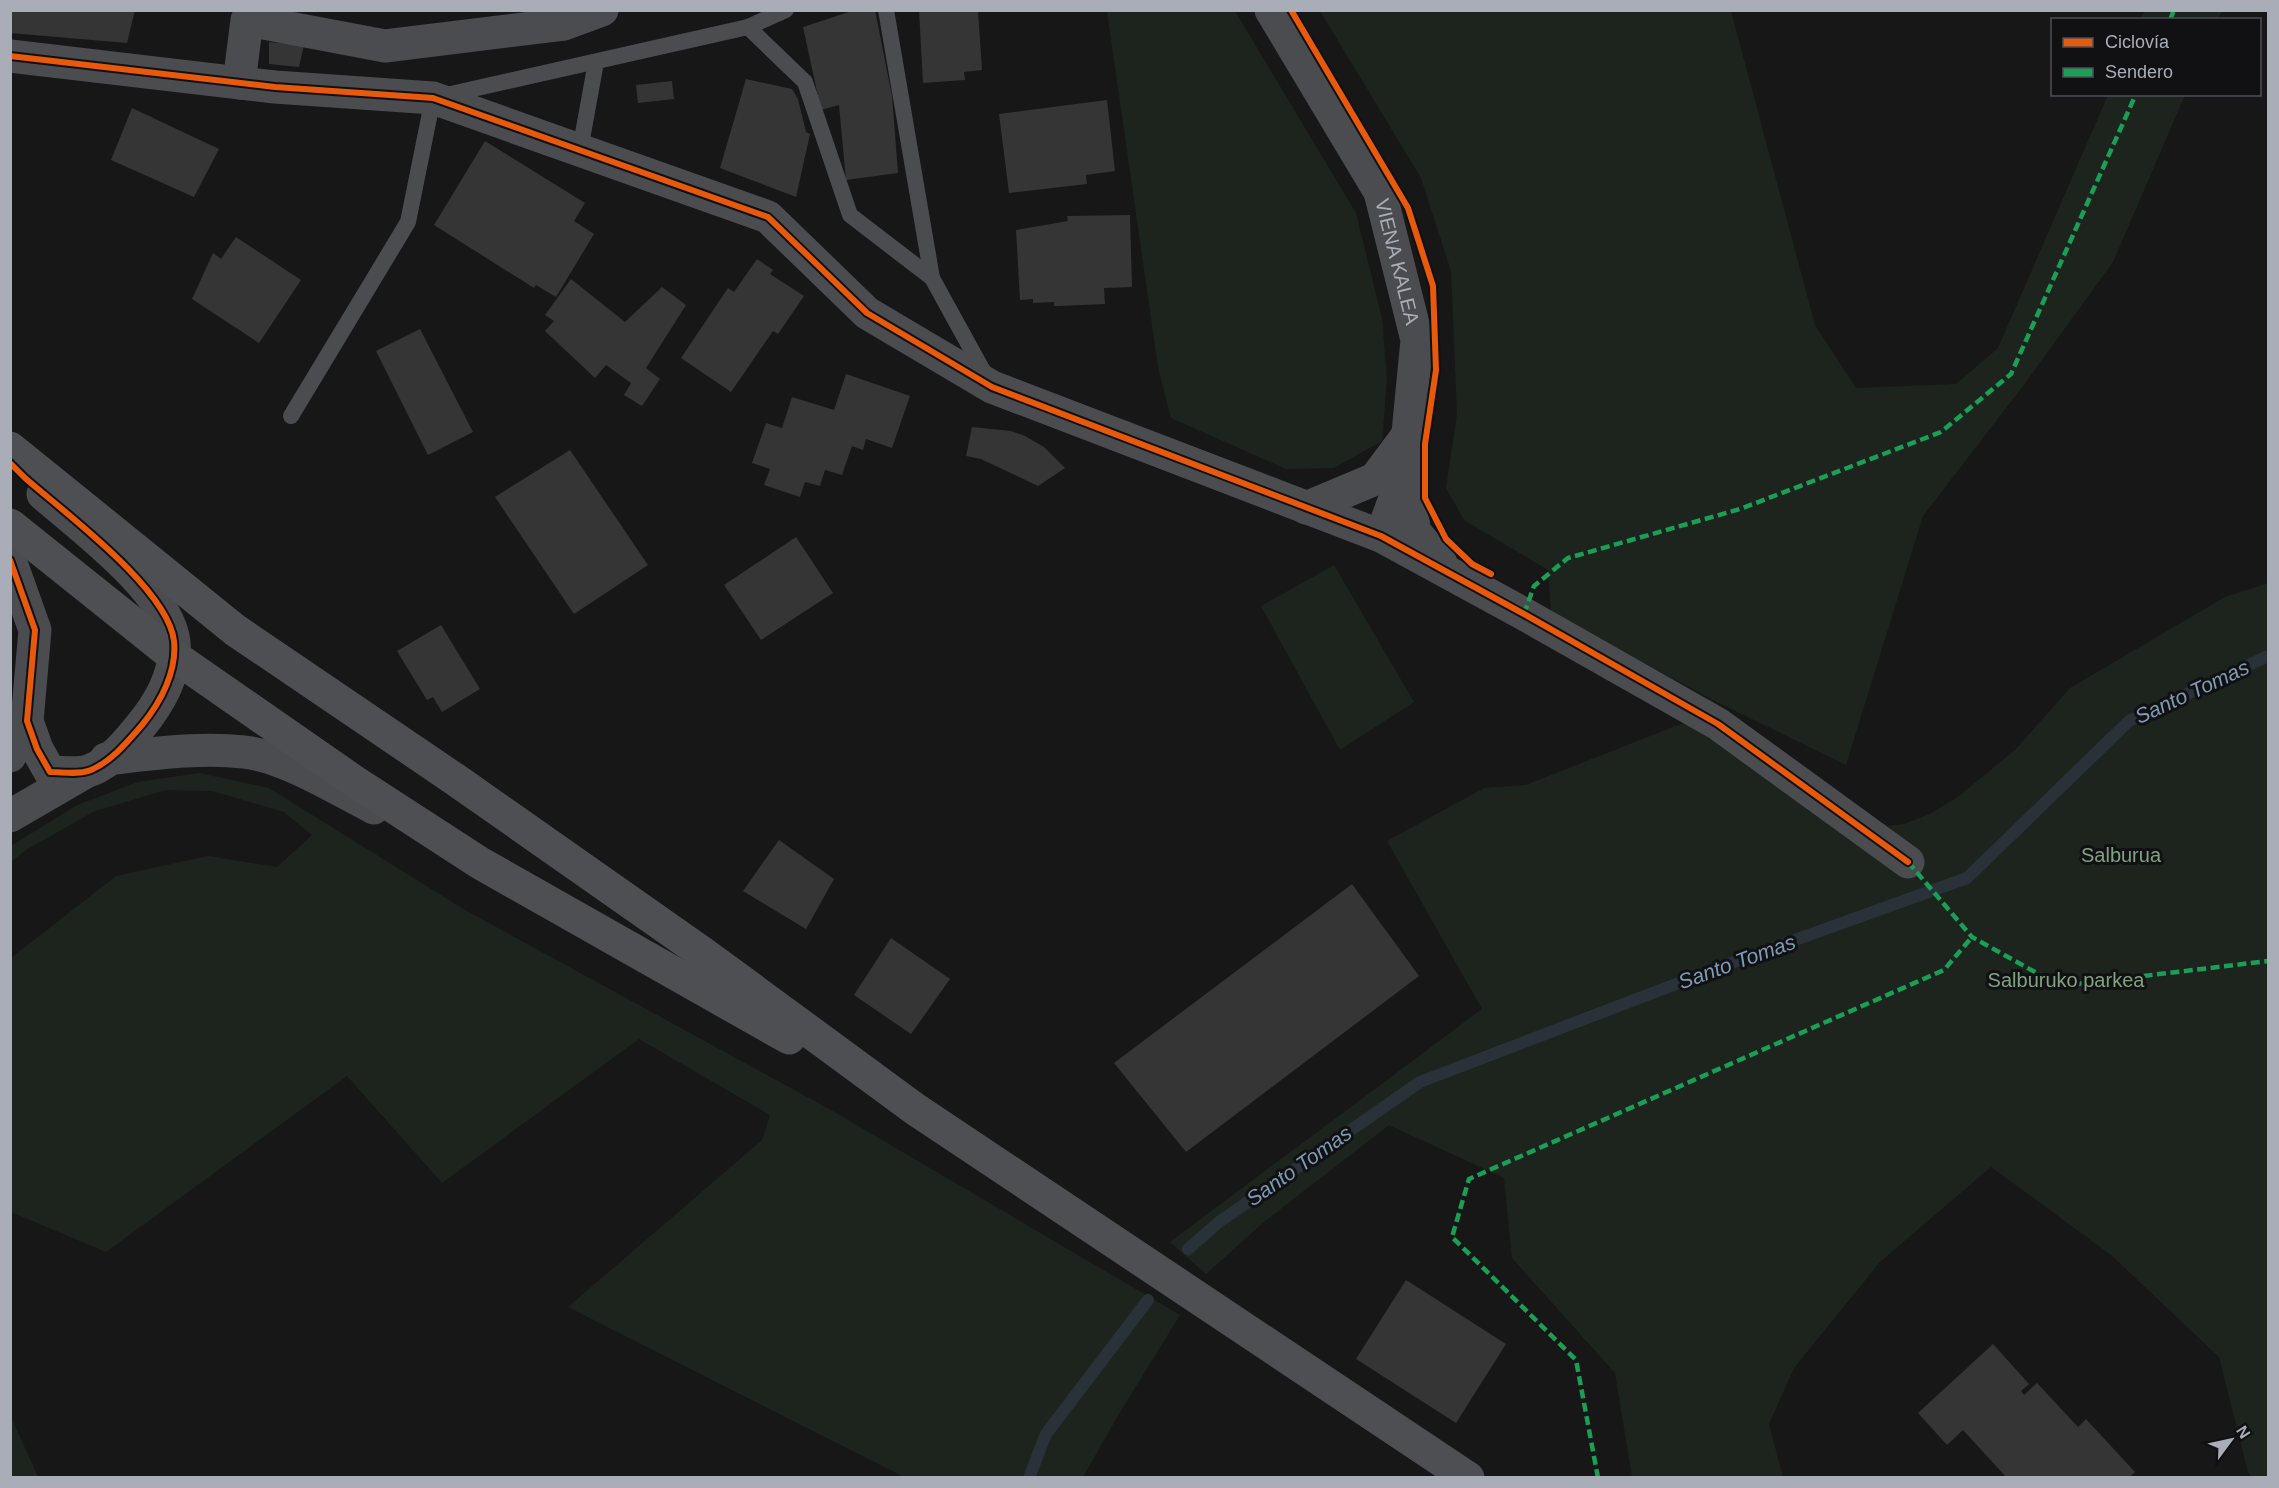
<svg xmlns="http://www.w3.org/2000/svg" width="2279" height="1488" viewBox="0 0 2279 1488" font-family="Helvetica,sans-serif">
  <style>
    .green { fill: #1d241e }
    .lines { fill: none; stroke-linecap: round; stroke-linejoin: round }
    .stream { stroke: #2a3239; stroke-width: 12 }
    .building { fill: #353536 }
    .service { stroke: #4b4c50; stroke-width: 16 }
    .minor { stroke: #4b4c50; stroke-width: 33 }
    .primary { stroke: #4d4f52; stroke-width: 33 }
    .quiet { stroke: #1a9f57; stroke-width: 4.5; stroke-dasharray: 9 4.5; stroke-linecap: butt }
    .cycleway-casing { stroke: #111113; stroke-width: 10 }
    .cycleway { stroke: #e8590c; stroke-width: 6 }
    .labels { text-anchor: middle; stroke-width: 6; stroke-linejoin: round; paint-order: stroke }
    .street-label { font-size: 20px; fill: #a8adb8; stroke: #111113 }
    .park-label { font-size: 20px; fill: #7fa381; stroke: #111113 }
    .water-label { font-size: 21px; font-style: italic; fill: #7f9bb3; stroke: #111113 }
  </style>
  <rect width="100%" height="100%" fill="#171717"/>
  <g class="green">
    <path d="M1107,11H1235L1356,213L1382,318L1387,379L1382,441L1334,468L1286,469L1171,418L1158,367Z"/>
    <path d="M1320,11H1731L1815,325L1856,388L1956,384L1998,348L2108,95H2185L2113,262L2023,386L1923,516L1846,765L1713,700L1551,613L1548,570L1464,520L1446,488L1457,414L1451,271L1421,178Z"/>
    <path d="M2145,11V10L2222,11L2218,19H2141Z"/>
    <path d="M1334,565L1414,702L1340,750L1261,606Z"/>
    <path d="M2268,583V1477H2252L2248,1472L2219,1357L2111,1255L1991,1167L1880,1262L1794,1368L1769,1424L1783,1477H1632L1615,1373L1512,1258L1504,1178L1389,1125L1264,1222L1206,1274L1170,1242L1482,1009L1387,841L1484,788L1526,785L1683,723L1891,829L1888,826L1904,824L1930,814L1959,796L2015,750L2070,688L2225,597Z"/>
    <path d="M199,773L269,788L465,910L831,1110L1180,1315L1119,1414L1083,1477H904L568,1307L762,1140L770,1115L639,1039L442,1183L347,1076L106,1252L11,1212V958L116,876L208,856L277,867L312,835L284,812L212,791L166,790L95,811L26,850L11,862V846L77,805L138,782Z"/>
    <path d="M10,1417H11L38,1477H11Z"/>
  </g>
  <g class="lines">
    <g class="stream">
      <path d="M1188,1249L1219,1222L1420,1082L1723,966L1967,878L2129,721L2268,656"/>
      <path d="M1029,1478L1046,1434L1148,1300"/>
    </g>
  </g>
  <g class="building">
    <path d="M10,10H135L127,43L10,33Z"/>
    <path d="M855,10H875L892,96L898,173L846,180L839,105L821,110L803,27Z"/>
    <path d="M919,10H978L982,70L964,72L965,80L923,83Z"/>
    <path d="M269,42L304,45L299,67L269,64Z"/>
    <path d="M746,79L792,89L798,99L806,132L810,134L796,197L720,168Z"/>
    <path d="M672,81L674,99L638,103L636,85Z"/>
    <path d="M1107,100L1115,171L1086,175L1087,184L1009,193L999,114Z"/>
    <path d="M132,108L219,149L194,197L111,160Z"/>
    <path d="M485,141L585,203L574,221L594,234L556,297L536,285L534,288L434,225Z"/>
    <path d="M1130,215L1132,287L1104,288L1105,304L1059,306H1054V302L1033,303V299L1020,300L1016,230L1068,221L1067,216Z"/>
    <path d="M236,237L301,280L259,343L192,299L213,253L221,259Z"/>
    <path d="M757,259L773,270L770,274L804,296L778,334L773,331L731,392L681,358L728,288L734,292Z"/>
    <path d="M571,279L625,322L662,287L686,305L646,368L660,379L642,406L624,395L631,383L606,365L595,378L545,331L554,321L545,315Z"/>
    <path d="M420,329L473,432L428,455L376,351Z"/>
    <path d="M846,374L910,396L892,448L866,439L863,450L852,446L842,475L825,470L820,486L805,482L800,497L764,485L770,469L752,463L766,423L782,428L792,397L834,410Z"/>
    <path d="M972,427L1011,431L1025,436L1044,447L1065,468L1038,486L981,459L966,456Z"/>
    <path d="M570,450L648,565L574,614L495,497Z"/>
    <path d="M796,537L833,593L761,640L724,585Z"/>
    <path d="M441,625L480,689L442,712L433,697L427,700L397,651Z"/>
    <path d="M779,840L834,879L806,929L743,891Z"/>
    <path d="M1352,884L1419,976L1186,1152L1114,1063Z"/>
    <path d="M891,938L950,979L911,1034L854,995Z"/>
    <path d="M1406,1280L1506,1344L1456,1423L1356,1359Z"/>
    <path d="M1993,1344L2029,1384L2021,1391L2024,1395L2037,1383L2078,1427L2086,1419L2135,1472L2129,1478H2007L1963,1430L1947,1445L1918,1413Z"/>
  </g>
  <g class="lines">
    <g class="service">
      <path d="M886,10L932,278"/>
      <path d="M748,27L805,82L850,215L932,278L987,378"/>
      <path d="M580,150L596,62"/>
      <path d="M291,416L408,222L433,98L748,27L786,10"/>
    </g>
    <g class="minor">
      <path id="s1" d="M1271,10L1380,192L1417,340L1404,474L1381,536"/>
      <path d="M10,56L275,87L433,98L768,217L867,313L992,387L1381,536L1524,614L1718,724L1908,862"/>
      <path d="M239,83L247,20L385,46L564,24L602,10"/>
      <path d="M1404,476L1415,532L1441,563"/>
      <path d="M1306,508L1375,479L1407,436"/>
      <path d="M10,560L35,630L27,721L37,749L50,772C63,772 79,775 91,770C111,762 126,744 139,728C159,704 177,674 174,642C169,592 80,526 43,494"/>
      <path d="M10,756L27,721"/>
      <path d="M106,759C152,754 198,747 244,752C284,756 337,789 374,808"/>
      <path d="M10,816L84,773"/>
    </g>
    <g class="primary">
      <path d="M10,448L235,630L456,780L704,954L915,1109L1468,1478"/>
      <path d="M10,525L175,657L352,780L480,863L789,1038"/>
    </g>
    <g class="quiet">
      <path d="M2170,20L2174,10"/>
      <path d="M1524,614L1534,586L1568,558L1740,509L1941,432L2011,374L2136,94"/>
      <path d="M1908,862L1972,937L2060,986L2268,961"/>
      <path d="M1598,1478L1576,1360L1452,1237L1469,1179L1944,970L1972,937"/>
    </g>
    <g class="cycleway-casing">
      <g id="cycleway">
        <path d="M1291,10L1408,208L1433,286L1436,370L1425,444V498L1446,539L1472,564L1491,574"/>
        <path d="M10,56L275,87L433,98L768,217L867,313L992,387L1381,536L1524,614L1718,724L1908,862"/>
        <path d="M10,463L25,478C65,513 168,589 174,641C177,671 161,702 142,725C128,741 112,761 91,770C79,775 63,772 50,772L37,749L27,721L35,630L10,560"/>
      </g>
    </g>
    <use href="#cycleway" class="cycleway"/>
  </g>
  <g class="labels">
    <g class="street-label">
      <text dy="7" stroke="none"><textPath href="#s1" startOffset="284">VIENA KALEA</textPath></text>
    </g>
    <g class="park-label">
      <text x="2121" y="862">Salburua</text>
      <text x="2066" y="987">Salburuko parkea</text>
    </g>
    <g class="water-label">
      <text transform="translate(2192 692) rotate(-25)" y="7">Santo Tomas</text>
      <text transform="translate(1737 962) rotate(-20)" y="7">Santo Tomas</text>
      <text transform="translate(1299 1166) rotate(-35)" y="7">Santo Tomas</text>
    </g>
  </g>
  <rect width="2279" height="1488" fill="none" stroke="#a8adb8" stroke-width="24"/>
  <rect x="2051" y="18" width="210" height="78" fill="#111113" stroke="#4d4f55" stroke-width="1.5"/>
  <rect x="2063" y="38" width="30" height="9" fill="#e8590c" stroke="#4d4f55" stroke-width="1.5"/>
  <text x="2105" y="48" font-size="18" fill="#a8adb8">Ciclovía</text>
  <rect x="2063" y="68" width="30" height="9" fill="#1a9f57" stroke="#4d4f55" stroke-width="1.5"/>
  <text x="2105" y="78" font-size="18" fill="#a8adb8">Sendero</text>
  <g transform="translate(2231 1440) rotate(57)" stroke="#111113" stroke-width="4.5" paint-order="stroke">
  <path d="M0-4.5L10 22L0 15L-10 22Z" fill="#a8adb8"/>
  <text y="-9" font-size="16" font-weight="bold" text-anchor="middle" fill="#a8adb8">N</text>
  </g>
</svg>
